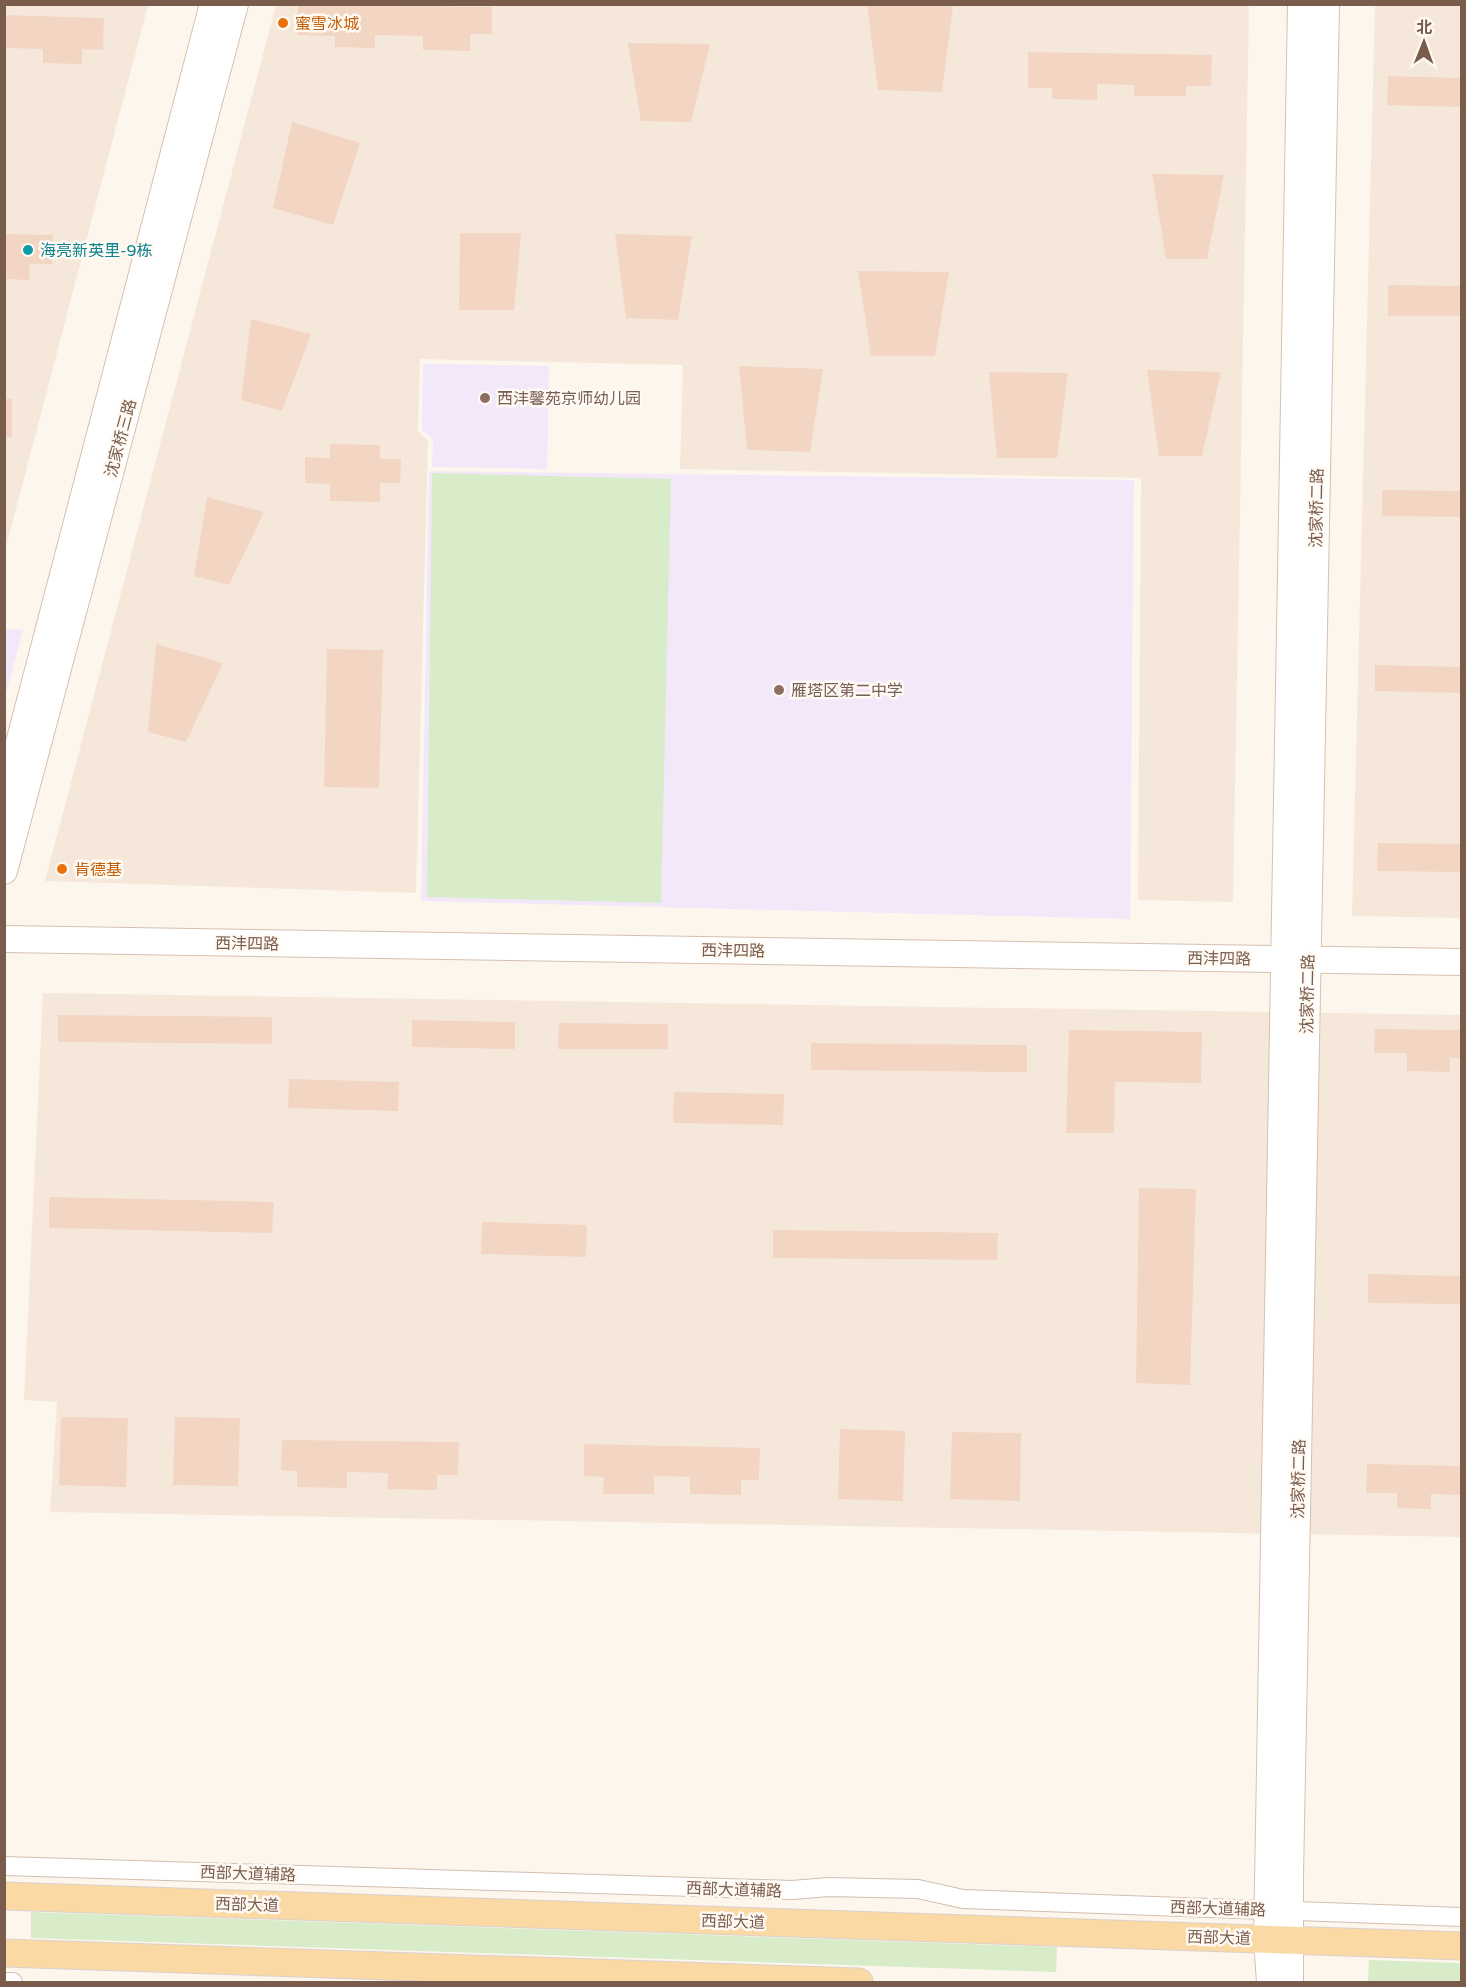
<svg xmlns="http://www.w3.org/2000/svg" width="1466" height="1987" viewBox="0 0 1466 1987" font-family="'Varela Round','Noto Sans SC',sans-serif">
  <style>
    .residential { fill: #f5e8da }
    .education { fill: #f3e8fa }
    .green { fill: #d8ecc9 }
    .building { fill: #f3d5c3 }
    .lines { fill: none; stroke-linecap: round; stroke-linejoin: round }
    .street-casing { stroke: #d1beb0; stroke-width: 20 }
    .secondary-casing { stroke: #d6c0b0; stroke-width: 28 }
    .primary-casing { stroke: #dad1cd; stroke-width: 29 }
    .street { stroke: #fff; stroke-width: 18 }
    .secondary { stroke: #fff; stroke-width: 26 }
    .primary { stroke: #fbd9a5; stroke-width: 27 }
    .food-dot { fill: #e8710a; stroke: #fffaf3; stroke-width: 2 }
    .culture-dot { fill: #0f9aa8; stroke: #fffaf3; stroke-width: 2 }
    .education-dot { fill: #8d6e63; stroke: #fffaf3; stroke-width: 2 }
    .labels { text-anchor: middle; stroke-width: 5; stroke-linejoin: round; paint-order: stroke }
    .food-label { font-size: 16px; fill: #c56008; stroke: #fffaf3; text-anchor: start }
    .culture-label { font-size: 16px; fill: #0d838f; stroke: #fffaf3; text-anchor: start }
    .education-label { font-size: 16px; fill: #785e54; stroke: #fffaf3; text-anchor: start }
    .street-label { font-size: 16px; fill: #7a5c4d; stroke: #fffaf3 }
  </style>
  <rect width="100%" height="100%" fill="#fdf6ec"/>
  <g class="residential">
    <path d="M5,5H148L5,551Z"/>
    <path d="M276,5H1249L1233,902L1138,900L1141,478L680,469L683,365L420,359L418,431L428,441L416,893L45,881Z"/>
    <path d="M1375,5H1461V918L1352,916Z"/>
    <path d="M43,993L1461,1015V1537L50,1512L57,1402L24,1400Z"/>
  </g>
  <g class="education">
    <path d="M423,364L549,366L547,469L432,467L433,439L422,430Z"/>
    <path d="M429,471L1134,480L1130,919L421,901Z"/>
    <path d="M5,629L23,630L5,698L4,629Z"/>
  </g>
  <g class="green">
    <path d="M432,473L671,479L661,903L427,897Z"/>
    <path d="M31,1912L1057,1947L1056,1972L31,1938Z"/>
    <path d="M1369,1960L1461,1963V1982H1368Z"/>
  </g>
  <g class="building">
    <path d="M867,4L953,6L942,92L878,90Z"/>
    <path d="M298,5L492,7V34H470V51L423,50V36L375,35V48L335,47V36L297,35Z"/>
    <path d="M4,15L104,18L103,50L82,49V64L43,63V49L4,48Z"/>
    <path d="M628,43L710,44L691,122L641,121Z"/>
    <path d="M1028,52L1212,55L1211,86H1186V96H1134V85L1097,84V100L1052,99V88H1028Z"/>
    <path d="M1388,76L1462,78V107L1387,105Z"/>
    <path d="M292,122L360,143L333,225L273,208Z"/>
    <path d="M1152,174L1224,175L1207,259H1166Z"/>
    <path d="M460,233H521L514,310H459Z"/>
    <path d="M4,234L53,235L52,264H30L29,280L4,279Z"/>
    <path d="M615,234L692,236L678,320L626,318Z"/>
    <path d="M858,271L949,272L935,356H871Z"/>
    <path d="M1388,285L1462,286V316H1388Z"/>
    <path d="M251,319L311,334L282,411L241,400Z"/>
    <path d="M739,366L823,369L810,452L747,450Z"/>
    <path d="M1147,370L1221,372L1202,456H1159Z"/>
    <path d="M989,372L1068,373L1057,458H997Z"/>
    <rect x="4" y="399" width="8" height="38"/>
    <path d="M330,444L380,445V459H401L400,483H380V502L330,501V484L305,483V457L330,458Z"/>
    <path d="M1382,490L1462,491V517L1382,516Z"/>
    <path d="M207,497L264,512L229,585L194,576Z"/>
    <path d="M156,644L223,663L186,742L148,732Z"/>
    <path d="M327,649L383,650L379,788L324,787Z"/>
    <path d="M1375,665L1462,667V693L1375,691Z"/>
    <path d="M1378,843L1462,844V872L1377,871Z"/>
    <path d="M58,1015L272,1017V1044L58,1042Z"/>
    <path d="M412,1020L515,1022V1049L412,1047Z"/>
    <path d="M559,1023L668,1024V1049H558Z"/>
    <path d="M1375,1029L1462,1030V1058H1450V1072L1407,1071V1053H1374Z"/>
    <path d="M1069,1030L1202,1032L1201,1083L1115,1082L1114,1133H1066Z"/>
    <path d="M811,1043L1027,1045V1072L811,1070Z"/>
    <path d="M289,1079L399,1082L398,1111L288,1108Z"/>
    <path d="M674,1092L784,1094L783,1125L673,1123Z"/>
    <path d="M1139,1188L1196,1189L1190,1385L1136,1383Z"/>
    <path d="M49,1197L274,1202L272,1233L49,1228Z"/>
    <path d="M482,1222L587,1225L586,1257L481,1254Z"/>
    <path d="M773,1230L998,1233L997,1260L773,1258Z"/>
    <path d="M1368,1274L1462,1276V1304L1368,1303Z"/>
    <path d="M61,1417L128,1418L126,1487L59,1485Z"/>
    <path d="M175,1417L240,1418L238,1486L173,1485Z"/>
    <path d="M840,1429L905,1431L903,1501L838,1499Z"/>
    <path d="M952,1432L1021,1433L1020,1501L950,1499Z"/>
    <path d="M282,1440L459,1442L458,1475H437V1490L387,1489L388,1473L347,1472V1488L297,1487V1471L281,1470Z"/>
    <path d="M584,1444L760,1448L759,1480H741V1495L690,1494V1477L654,1476V1494H603L604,1477L584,1476Z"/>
    <path d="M1367,1464L1462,1466V1495L1431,1494V1509L1397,1508V1493H1366Z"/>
  </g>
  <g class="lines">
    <g class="street-casing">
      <g id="street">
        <path d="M4,1866L792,1890L829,1887L918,1889L963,1899L1462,1917"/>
        <path d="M4,1982H13"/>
      </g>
    </g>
    <g class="secondary-casing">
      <g id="secondary">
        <path d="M4,800L213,4"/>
        <path d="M4,871L235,4"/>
        <path d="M4,939L1462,962"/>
        <path d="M1270,1982L1267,1939L1301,4"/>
        <path d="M1290,1982V1876L1326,4"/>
      </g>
    </g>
    <g class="primary-casing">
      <g id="primary">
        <path d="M4,1896L1462,1946"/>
        <path d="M4,1953L859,1982"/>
      </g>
    </g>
    <use href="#street" class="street"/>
    <use href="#secondary" class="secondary"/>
    <use href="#primary" class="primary"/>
  </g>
  <g class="food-dot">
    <circle cx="283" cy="23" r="6"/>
    <circle cx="62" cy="869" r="6"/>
  </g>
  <circle class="culture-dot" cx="28" cy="250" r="6"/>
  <g class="education-dot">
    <circle cx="485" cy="398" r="6"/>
    <circle cx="779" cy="690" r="6"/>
  </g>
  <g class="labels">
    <g class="food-label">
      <text x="295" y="29">蜜雪冰城</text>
      <text x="74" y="875">肯德基</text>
    </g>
    <g class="culture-label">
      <text x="40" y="256">海亮新英里-9栋</text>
    </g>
    <g class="education-label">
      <text x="497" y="404">西沣馨苑京师幼儿园</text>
      <text x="791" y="696">雁塔区第二中学</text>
    </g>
    <g class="street-label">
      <text transform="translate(120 438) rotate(-75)" y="6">沈家桥三路</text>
      <text transform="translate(1316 508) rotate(-89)" y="6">沈家桥二路</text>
      <text transform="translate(247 943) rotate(1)" y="6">西沣四路</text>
      <text transform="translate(733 950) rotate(1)" y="6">西沣四路</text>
      <text transform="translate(1219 958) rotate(1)" y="6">西沣四路</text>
      <text transform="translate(1307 994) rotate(-89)" y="6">沈家桥二路</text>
      <text transform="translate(1298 1479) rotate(-89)" y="6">沈家桥二路</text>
      <text transform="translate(248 1873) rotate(2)" y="6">西部大道辅路</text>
      <text transform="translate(734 1889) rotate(2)" y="6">西部大道辅路</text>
      <text transform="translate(247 1904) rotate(2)" y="6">西部大道</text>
      <text transform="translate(1218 1908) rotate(2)" y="6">西部大道辅路</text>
      <text transform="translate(733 1921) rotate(2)" y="6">西部大道</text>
      <text transform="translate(1219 1937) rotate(2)" y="6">西部大道</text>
    </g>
  </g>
  <rect width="1466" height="1987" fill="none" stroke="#7a5c4d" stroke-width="12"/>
  <g transform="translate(1424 42) rotate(1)" stroke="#fffaf3" stroke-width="4.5" paint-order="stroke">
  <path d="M0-4.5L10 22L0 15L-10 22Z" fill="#7a5c4d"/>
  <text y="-9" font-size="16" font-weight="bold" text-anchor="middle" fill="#7a5c4d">北</text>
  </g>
</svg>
